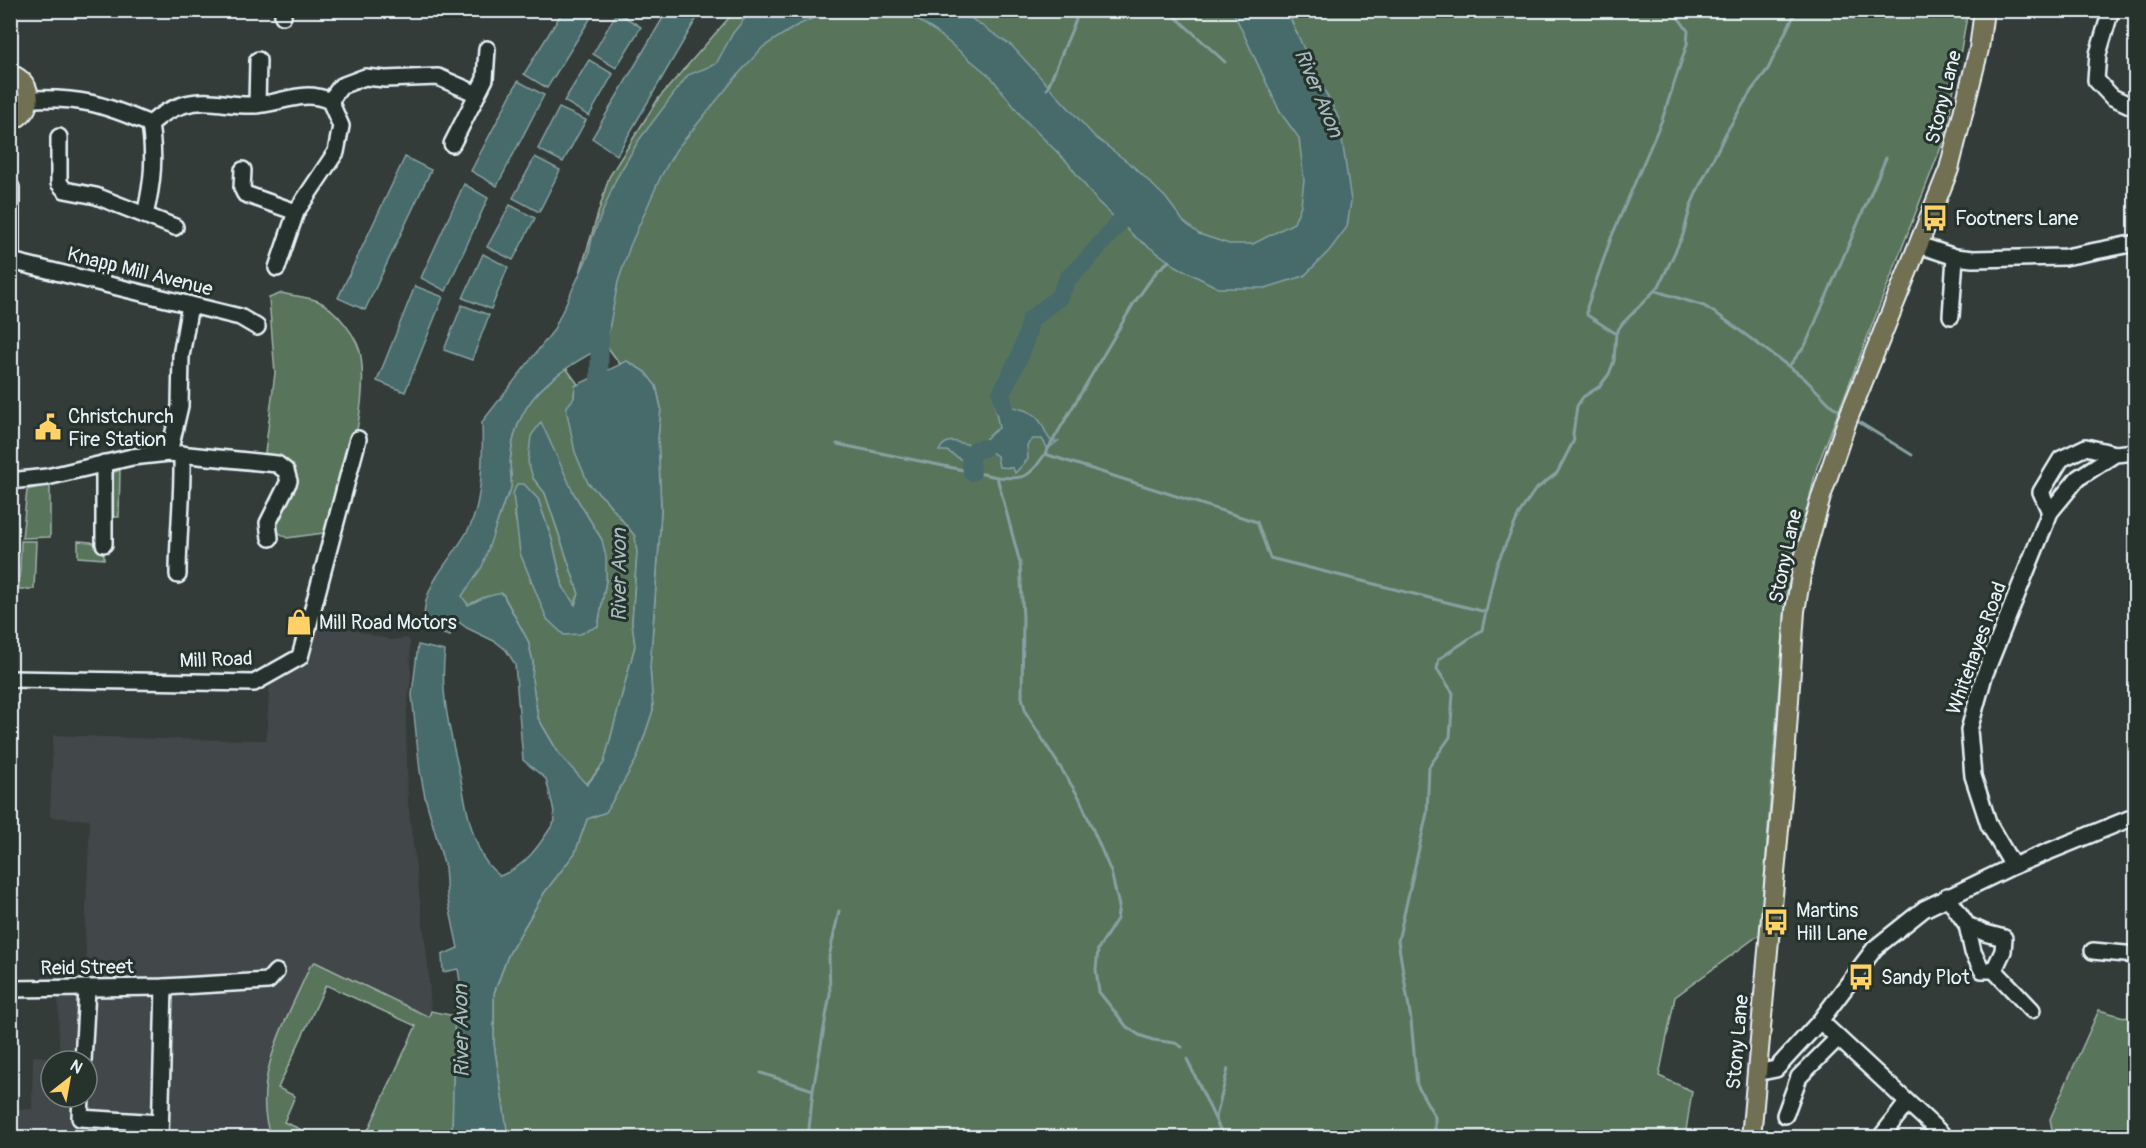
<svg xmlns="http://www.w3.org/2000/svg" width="2146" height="1148" viewBox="0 0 2146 1148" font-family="Pangolin,sans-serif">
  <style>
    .built { fill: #424748; fill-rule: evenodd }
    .green { fill: #59745b; stroke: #a0b2aa; stroke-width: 1.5; fill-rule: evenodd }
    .water { fill: #476b6a; stroke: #87a1a3; stroke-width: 1.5 }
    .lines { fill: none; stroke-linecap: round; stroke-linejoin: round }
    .stream { stroke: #87a1a3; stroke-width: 3 }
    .river { stroke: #476b6a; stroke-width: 18 }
    .minor-casing { stroke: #e8f1f8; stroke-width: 20 }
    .major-casing { stroke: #e8f1f8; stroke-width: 22 }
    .minor { stroke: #26332d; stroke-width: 15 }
    .major { stroke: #716f52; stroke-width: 18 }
    .labels { text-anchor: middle; stroke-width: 6; stroke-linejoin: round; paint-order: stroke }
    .street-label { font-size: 20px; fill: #e8f1f8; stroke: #26332d }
    .poi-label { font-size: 20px; fill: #e8f1f8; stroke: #26332d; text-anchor: start }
    .water-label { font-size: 21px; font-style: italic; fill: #a8bbbf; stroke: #26332d }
  </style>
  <rect width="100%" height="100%" fill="#333c39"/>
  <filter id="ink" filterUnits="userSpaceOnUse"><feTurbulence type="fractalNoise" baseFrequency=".0167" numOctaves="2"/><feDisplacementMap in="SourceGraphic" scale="12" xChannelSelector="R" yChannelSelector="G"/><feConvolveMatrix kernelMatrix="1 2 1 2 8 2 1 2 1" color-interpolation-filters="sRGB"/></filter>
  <g filter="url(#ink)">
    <path class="built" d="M316,620L391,640L408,638L410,643L411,675L406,721L408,802L428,965L431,1011L430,1017L315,962L310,966L269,1063L264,1106L271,1137H11L10,1110L32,1109L33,1056L59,1058L58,982L87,974L85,930L90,820L50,817L53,735L162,739L266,740L270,678L290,671L308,658ZM51,1061H87V1097H51Z"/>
    <g class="green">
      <path d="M735,11H1968L1945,137L1817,467L1786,596L1760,934L1675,997L1659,1076L1692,1091L1685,1137H508L494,1044V993L508,955L544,893L575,853L587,819L606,812L637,758L653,710L650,667L659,544L661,509L658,438L661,408L656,386L645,372L627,361L620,364L606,345L615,294L579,276L609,177L658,99Z"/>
      <path d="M282,293C293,296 307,297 318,301C336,309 359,338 361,357C369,409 344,481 331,532L287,538L278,532L274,523L293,472L281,457L265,453L275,373L269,298Z"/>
      <path d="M566,368L578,384L575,386L574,398L588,483L606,500L635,536L637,553L632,622L635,646L604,763L586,785L559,754L538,718L532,679L533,662L528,641L503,594L485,597L468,605L461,596C481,566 494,532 505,499C515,489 510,474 510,462C511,450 513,437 517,425C524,401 547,383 566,368ZM560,467L574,494L602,540L606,580L598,626L531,582L514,512L538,499L552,540L563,587L574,605L579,594L545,493L533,478Z"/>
      <path d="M120,470L119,517H111V473Z"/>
      <path d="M50,484V537L22,538L27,490Z"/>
      <path d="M21,541H36L34,589H19Z"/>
      <path d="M78,541L91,542L104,548V559L78,557Z"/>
      <path d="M315,962L429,1017L431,1011L455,1016L452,1137H365L416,1026L326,985L278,1088L295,1096L284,1122L318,1137L271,1138C249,1079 288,1018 310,966Z"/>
      <path d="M2099,1010L2135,1020V1137H2050L2052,1129L2050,1119Z"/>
    </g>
    <g class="water">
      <path d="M563,11H595L547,88L524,74Z"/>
      <path d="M667,11H701L617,155L592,138Z"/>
      <path d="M751,11H828L796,26L763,47L735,78L676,150L660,178L630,246L618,282L606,345C554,373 513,399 510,464C510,475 515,490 505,499L482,567L462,596L468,605L485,597L502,593L528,641L533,662L532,679L538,718L559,754L587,785L604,763L635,646L632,622L637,553L635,536L606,500L588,483L575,452L566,408L574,398L575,386L627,361L645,372L656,386L661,408L658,438L661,509L659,544L650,667L653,710L637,758L606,812L587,819L575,853L544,893L508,955L494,993V1044L508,1137H452L455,997L461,988L458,969L443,972L442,955L458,948L447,896L445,867L425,797L420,771L412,695L418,645L445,651C439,691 451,736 460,775C465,800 469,827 480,851C484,861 491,869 500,876C527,866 540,844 555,821L553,807L546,779L523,760L515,664L506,650L496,642L467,628L453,618L450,636L423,628C424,620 424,610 426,601C434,571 460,550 472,522C483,493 483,452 482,422L553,331L589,254L592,238L616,179L639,140L688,75L716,64L733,33Z"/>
      <path d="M904,11H960L1012,46L1095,137L1133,166L1166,198L1183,221L1199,234L1229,244H1253L1294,223L1301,205L1304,180L1299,138L1280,112L1233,11H1287L1308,58L1339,119L1351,201L1347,227L1329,251L1304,276L1265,288H1218L1176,266L1135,237L1097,201L1068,163L1023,118L991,77L935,31Z"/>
      <path d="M617,12L641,27L616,68L593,54Z"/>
      <path d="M589,60L613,74L589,116L564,101Z"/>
      <path d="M518,81L544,95L497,186L471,171Z"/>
      <path d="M559,108L586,120L563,162L538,149Z"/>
      <path d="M405,157L431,170L365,310L338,298Z"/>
      <path d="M535,157L560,170L539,212L513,198Z"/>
      <path d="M464,184L488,198L446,291L421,278Z"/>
      <path d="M510,205L535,218L513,260L487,247Z"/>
      <path d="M483,254L508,267L491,309L463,298Z"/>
      <path d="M415,286L443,297L405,392L377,381Z"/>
      <path d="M462,305L489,315L472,360L444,350Z"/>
      <path d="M1003,383L1007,387L1006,405C1017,408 1032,410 1039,420C1045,427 1045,435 1052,442L1058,441L1048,449L1042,439H1033L1027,445L1028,459L1015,473L1013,468L999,467L997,456L991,452L981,453L973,463H967L947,451H939C949,431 964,450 979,443C986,440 992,432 999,428C996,410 990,399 1003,383Z"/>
      <path d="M541,422L574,494L602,540L606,557V580L598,626L580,634L564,635L547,619L520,553L513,494L517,484H524L538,499L552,540L563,587L575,605L579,594L545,493L533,478L528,462L531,436Z"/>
    </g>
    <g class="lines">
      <g class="stream">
        <path d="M1168,10L1225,62"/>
        <path d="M1047,89L1080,10"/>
        <path d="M1656,291L1704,306L1720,316L1803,377L1832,406L1841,411"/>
        <path d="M1615,333L1587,315V307L1611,238L1662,120L1687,44L1688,31L1673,10"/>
        <path d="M1789,366L1805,346L1812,330L1886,158"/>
        <path d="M1857,421L1912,455"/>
        <path d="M837,444L997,477C1026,480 1029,477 1045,454L1134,303L1157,271L1169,261"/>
        <path d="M1045,454L1257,522L1270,558L1486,612"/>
        <path d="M997,477L1020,563L1023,618L1022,697L1026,713L1079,797L1111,872L1119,906L1117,919L1098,949L1096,970L1099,992L1127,1027L1139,1035L1153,1040L1175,1043L1182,1047"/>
        <path d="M1187,1059L1224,1138"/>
        <path d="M761,1073L813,1090"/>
        <path d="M1216,1117L1228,1069"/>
        <path d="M808,1138L813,1090L830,994L829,957L839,911"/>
        <path d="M1435,1138V1117L1417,1085L1411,1020L1398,941L1427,813L1429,767L1450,737L1453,693L1437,669L1439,659L1482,630L1496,566L1520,512L1535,490L1557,473L1574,440L1573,434L1577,406L1583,397L1600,386L1609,374L1614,361L1616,333L1622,324L1659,286L1683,235L1691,205L1698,189L1726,133L1751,91L1768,69L1786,31L1797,10"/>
      </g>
      <g class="river">
        <path d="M600,326L599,382L603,396"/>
        <path d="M1004,408L1001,393L1020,356L1028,331L1030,320L1059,297L1068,278L1086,261L1134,205"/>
        <path d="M972,472L970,457L975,450L984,448"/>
      </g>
      <g class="minor-casing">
        <g id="minor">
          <path d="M2111,10L2098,54L2096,80L2112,97L2136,108"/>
          <path d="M283,16V10"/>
          <path d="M29,99C81,97 103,104 150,124C161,114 171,108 186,104C207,98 231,106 252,105C281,105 301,88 330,101L341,126L336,152L296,212L277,268"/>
          <path d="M330,101L341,86L365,77L385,79L438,77L477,94"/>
          <path d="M257,105L258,60"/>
          <path d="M59,137V183L65,190L96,196L175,227"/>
          <path d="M452,144L485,79L487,49"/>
          <path d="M243,170L242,188L245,194L296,212"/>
          <path d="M145,215C153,181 155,158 150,124"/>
          <path d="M1919,245L1955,257L1973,259L2065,257L2136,243"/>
          <path d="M11,261L240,317L257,327"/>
          <path d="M1951,316L1955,257"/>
          <path d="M169,453L180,406L181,356L190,305"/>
          <path d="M104,463V544"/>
          <path d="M10,481L47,477L132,457L169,453L277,464L286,471L289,481L268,523L270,538"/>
          <path d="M2050,512L2041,492L2061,459L2086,447L2115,454"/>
          <path d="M178,575C178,534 183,495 182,454"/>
          <path d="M10,679L254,683L300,657L358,439"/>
          <path d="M2013,866L1989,825L1973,776L1969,730L1984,676L2050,512L2078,478L2115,454L2136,452"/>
          <path d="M1947,896L1967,925L1973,952L1982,970H1994L2003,951L2004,938L1985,933L1967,925"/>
          <path d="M2093,951L2136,955"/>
          <path d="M1994,970L2032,1010"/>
          <path d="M10,989L164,987L268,981L276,972"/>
          <path d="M1820,1021L1946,1138"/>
          <path d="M83,1061L87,989"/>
          <path d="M1756,1073L1776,1069L1820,1021L1875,948L1924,909L2013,866L2136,816"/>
          <path d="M81,1097L80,1118L160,1123"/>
          <path d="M1785,1115L1799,1077L1838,1038"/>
          <path d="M160,1138L164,987"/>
          <path d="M1880,1138L1907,1103"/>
        </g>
      </g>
      <g class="major-casing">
        <g id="major">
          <path d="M10,74C35,82 35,113 10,121"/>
          <path d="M10,188V267"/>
          <path d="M1751,1138L1784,774L1795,611L1804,558L1821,497L1847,421L1949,169L1979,49L1984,10"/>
        </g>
      </g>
      <use href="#minor" class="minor"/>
      <use href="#major" class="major"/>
    </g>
  </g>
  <defs>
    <g id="bus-bare" transform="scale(2.07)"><path d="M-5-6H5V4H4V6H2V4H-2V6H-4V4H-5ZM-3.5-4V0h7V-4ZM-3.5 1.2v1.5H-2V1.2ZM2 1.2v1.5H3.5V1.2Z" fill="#ffd166" stroke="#26332d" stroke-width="2.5" paint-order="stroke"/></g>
    <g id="civic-bare" transform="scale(2.07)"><path d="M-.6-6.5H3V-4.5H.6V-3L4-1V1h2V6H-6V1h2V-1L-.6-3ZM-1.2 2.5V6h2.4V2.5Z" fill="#ffd166" stroke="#26332d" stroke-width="2.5" paint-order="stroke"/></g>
    <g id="shop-bare" transform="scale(2.07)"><path d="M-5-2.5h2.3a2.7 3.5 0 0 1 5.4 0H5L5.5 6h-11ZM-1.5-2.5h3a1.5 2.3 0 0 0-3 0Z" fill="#ffd166" stroke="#26332d" stroke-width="2.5" paint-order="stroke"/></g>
  </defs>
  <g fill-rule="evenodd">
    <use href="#bus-bare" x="1935" y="218"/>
    <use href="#civic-bare" x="48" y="427"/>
    <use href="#shop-bare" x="299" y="622"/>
    <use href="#bus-bare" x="1776" y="922"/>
    <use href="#bus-bare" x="1861" y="977"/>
  </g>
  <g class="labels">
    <g class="street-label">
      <text transform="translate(1943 97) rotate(-76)" y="7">Stony Lane</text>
      <text transform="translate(140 271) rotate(14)" y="7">Knapp Mill Avenue</text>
      <text transform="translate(1785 556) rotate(-78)" y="7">Stony Lane</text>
      <text transform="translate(1976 648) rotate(-70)" y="7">Whitehayes Road</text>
      <text transform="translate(216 659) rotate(-2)" y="7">Mill Road</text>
      <text transform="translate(87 967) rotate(-1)" y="7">Reid Street</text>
      <text transform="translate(1737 1042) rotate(-85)" y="7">Stony Lane</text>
    </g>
    <g class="poi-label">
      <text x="1955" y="225">Footners Lane</text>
      <text x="68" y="423">Christchurch<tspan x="68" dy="23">Fire Station</tspan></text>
      <text x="319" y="629">Mill Road Motors</text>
      <text x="1796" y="917">Martins<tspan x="1796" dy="23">Hill Lane</tspan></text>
      <text x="1881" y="984">Sandy Plot</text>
    </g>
    <g class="water-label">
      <text transform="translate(1319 93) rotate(67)" y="7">River Avon</text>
      <text transform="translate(619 575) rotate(-90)" y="7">River Avon</text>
      <text transform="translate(461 1031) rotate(-91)" y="7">River Avon</text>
    </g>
  </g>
  <rect width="2146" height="1148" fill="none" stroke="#26332d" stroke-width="36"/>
  <rect x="18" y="18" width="2110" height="1112" fill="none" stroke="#e8f1f8" stroke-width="2" filter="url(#ink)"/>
  <g transform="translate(69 1079) rotate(31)"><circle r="28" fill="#26332d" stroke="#747f7e" stroke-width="1.5"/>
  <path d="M0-4.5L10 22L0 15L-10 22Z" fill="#ffd166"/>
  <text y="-9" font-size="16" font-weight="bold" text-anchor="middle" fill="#e8f1f8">N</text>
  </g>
</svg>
